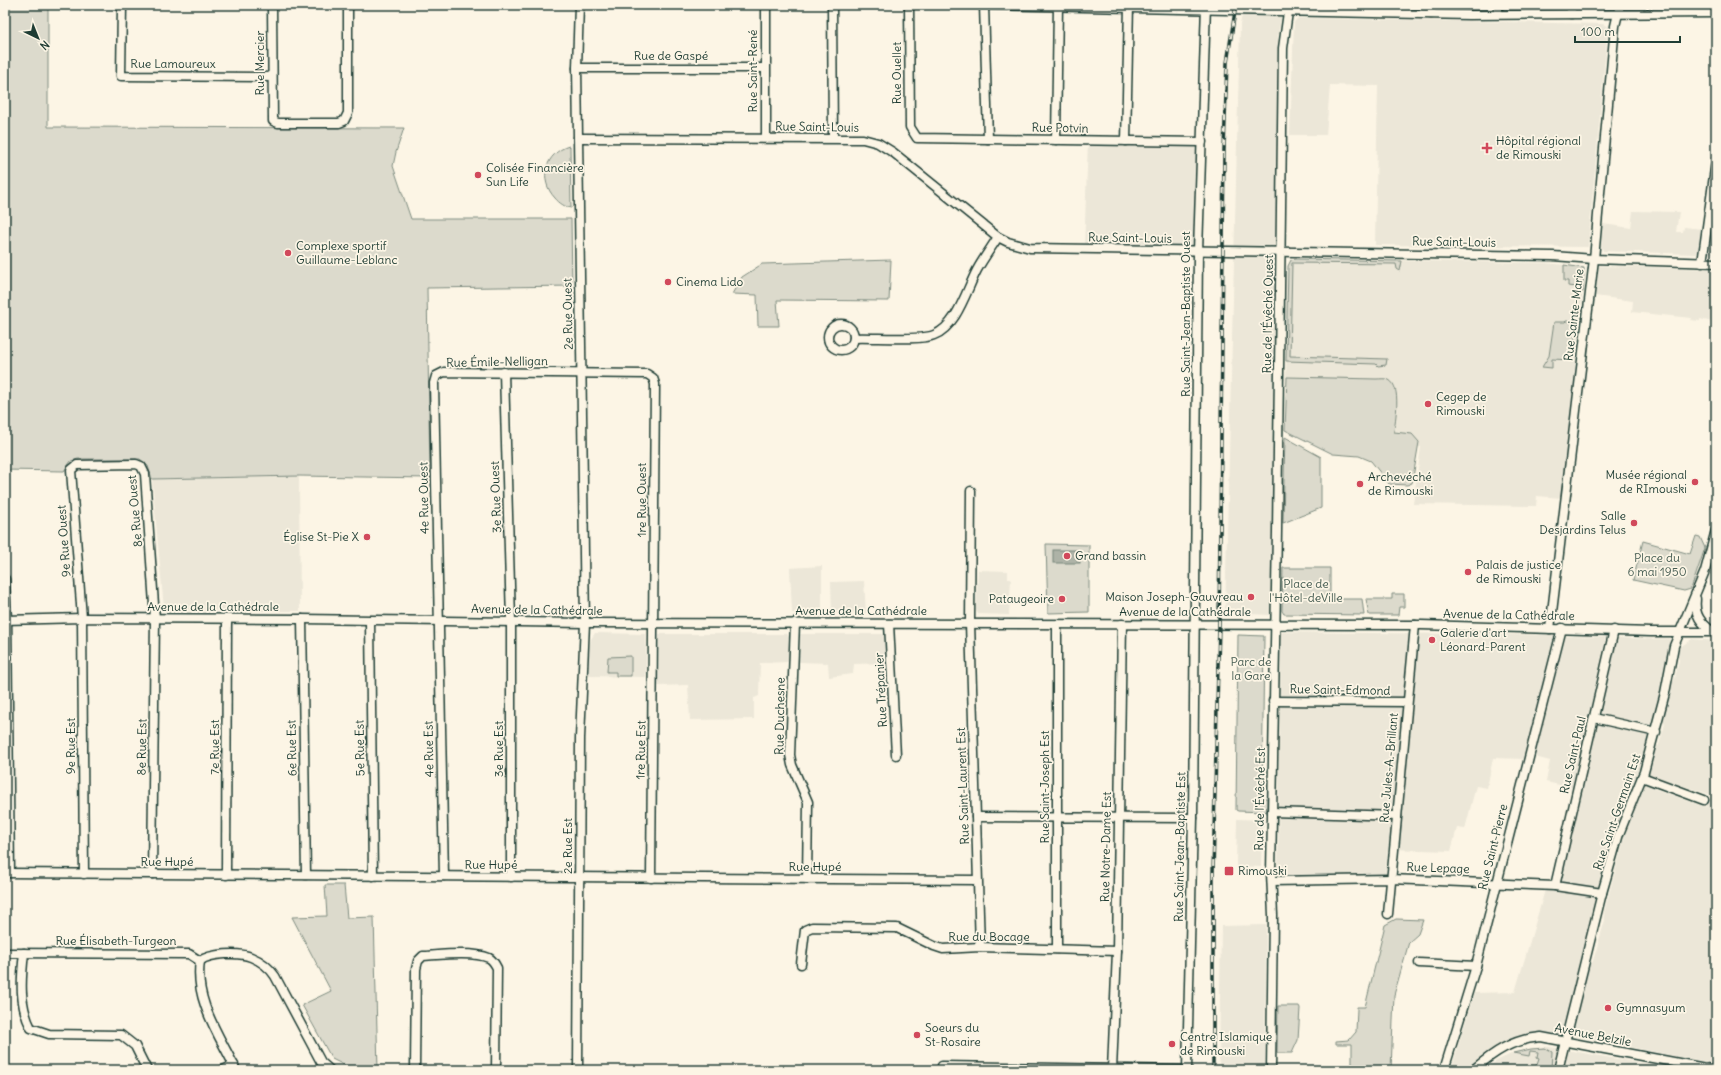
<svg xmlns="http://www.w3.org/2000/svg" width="1721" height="1075" viewBox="0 0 1721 1075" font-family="Delius,sans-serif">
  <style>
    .built { fill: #ece7d8 }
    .green { fill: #dcdacc; stroke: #7e8c80 }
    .water { fill: #aeb3a7; stroke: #758479 }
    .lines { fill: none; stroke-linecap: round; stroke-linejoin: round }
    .minor-casing { stroke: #1f3d34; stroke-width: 11 }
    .minor { stroke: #fcf5e5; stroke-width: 8 }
    .rail-casing { stroke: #1f3d34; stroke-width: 3.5 }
    .rail { stroke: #fcf5e5; stroke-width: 2; stroke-dasharray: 6; stroke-linecap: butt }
    .poi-dot { fill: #d1495b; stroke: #fcf5e5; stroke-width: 1.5 }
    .labels { text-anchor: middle; stroke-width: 3.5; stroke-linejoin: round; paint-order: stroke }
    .street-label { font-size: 12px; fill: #1f3d34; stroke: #fcf5e5 }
    .poi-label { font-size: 12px; fill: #1f3d34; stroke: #fcf5e5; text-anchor: start }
    .park-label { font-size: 12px; fill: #455c52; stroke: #fcf5e5 }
  </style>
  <rect width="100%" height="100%" fill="#fcf5e5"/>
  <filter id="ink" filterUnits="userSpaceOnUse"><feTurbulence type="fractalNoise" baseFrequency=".025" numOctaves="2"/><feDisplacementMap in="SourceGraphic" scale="8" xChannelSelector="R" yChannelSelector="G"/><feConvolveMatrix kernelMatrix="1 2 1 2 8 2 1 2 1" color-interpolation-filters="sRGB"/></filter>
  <g filter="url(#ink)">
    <g class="built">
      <path d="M1244,5H1283L1278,35L1271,615L1225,613L1240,25Z"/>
      <path d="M1302,5H1424L1421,7H1380L1372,9Z"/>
      <path d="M1298,18L1603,24L1608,27L1588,247L1375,245L1378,86L1330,85L1326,135H1290L1294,22Z"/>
      <path d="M1088,141L1202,142L1198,251L1084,249Z"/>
      <path d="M1716,193V254L1709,253Z"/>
      <path d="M1633,211L1679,212L1676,232H1683L1684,227L1702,229L1698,252L1696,254L1603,251L1601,245L1603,224L1631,228Z"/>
      <path d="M1296,259L1546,263L1583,267L1585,269L1562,498L1537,496L1536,506L1413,504L1421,447H1418L1419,442L1285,428L1288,266L1291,260Z"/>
      <path d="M1599,266L1716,269V323L1700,319V321L1691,320L1692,318L1632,312L1633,301L1595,296Z"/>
      <path d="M299,476L300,611H166L164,609L152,479Z"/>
      <path d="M822,566V612L792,613L790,568Z"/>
      <path d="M978,570L1008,571V579H1011L1009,615L979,614L976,610Z"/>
      <path d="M864,581L866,613H832L831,582Z"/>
      <path d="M1280,632L1554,635V647L1524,759L1493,758L1487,788L1476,786L1465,829L1457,828L1451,851L1388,849L1385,875H1278Z"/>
      <path d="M595,633L646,634V677L588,676V654L591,639Z"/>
      <path d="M659,634H786L789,636V662L760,663L759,696L754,698V719L690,720L688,685L658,686Z"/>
      <path d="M800,634H885L886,663L854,664L853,674L829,677L828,663L799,662Z"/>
      <path d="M1565,636L1606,637L1573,788L1546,782L1550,761L1535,757L1562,638H1564Z"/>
      <path d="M1617,638L1669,639L1671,642L1660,703L1653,727L1604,718L1599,713Z"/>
      <path d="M1692,639L1716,641V1064L1578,1037L1572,1032L1576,1022L1579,1000L1590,964L1593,961L1605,920L1604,912L1628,824L1644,786L1647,784L1653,786L1655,789L1706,807L1711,795L1648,774L1655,747L1659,745L1665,724L1663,719L1671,684L1675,678L1679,660L1677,654L1680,647Z"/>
      <path d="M1598,722L1651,734L1643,765L1601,885L1596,889L1560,882L1596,723Z"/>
      <path d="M1237,819L1264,820V826L1262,827L1261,867L1236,866Z"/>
      <path d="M1545,890H1559L1591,897L1596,899L1598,903L1562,1031L1552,1035H1525L1510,1039L1488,1051L1468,1070H1451L1474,993L1515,992Z"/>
      <path d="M1266,925L1265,1070H1219L1221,926Z"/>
      <path d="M1543,1047H1549L1680,1070H1486L1496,1061L1518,1051Z"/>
    </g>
    <g class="green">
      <path d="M5,5H48V127L404,128L396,152L393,166L411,219H571L572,286L427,288L430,478L299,476L152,479L148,466L140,459H78L71,461L64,471L5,470Z"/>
      <path d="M569,146L570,147L571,208C565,207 559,203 555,198C538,180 545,153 569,146Z"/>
      <path d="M1296,259L1402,261L1400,271L1397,269L1396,264L1292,263L1290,356L1387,359L1386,365L1378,366L1376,364L1286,361L1288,266L1291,260Z"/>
      <path d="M891,260L889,301L777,300L779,326H758L757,295L732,294L742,277L762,264Z"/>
      <path d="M1564,265L1584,268L1583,292L1580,293L1577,287L1568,286V281H1564Z"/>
      <path d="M1566,321H1578L1571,360L1552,359V368L1542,367L1549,356L1554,322H1565Z"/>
      <path d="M1287,377L1376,379C1380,379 1386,378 1389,380C1402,387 1395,420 1394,432L1412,434L1419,442L1412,483L1407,485L1389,484L1371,461L1359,456L1333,454L1285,430Z"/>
      <path d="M1285,437L1321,457V508L1283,523Z"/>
      <path d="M1696,536L1700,537L1705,548L1691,589L1684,591L1633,580L1643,541L1690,554Z"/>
      <path d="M1046,544L1089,545V612L1048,613Z"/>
      <path d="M1283,568H1330V599H1362L1364,615L1284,614L1282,611Z"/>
      <path d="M1392,594H1404V607H1399L1398,615H1369L1366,599H1392Z"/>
      <path d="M1238,635L1264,636L1262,798H1267V811L1265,812L1238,811L1236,810Z"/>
      <path d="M631,656V676H616V672H607L608,657Z"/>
      <path d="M325,885H344L347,918L374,917L378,1070L350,1068L332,1059L302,1005L331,991L292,917L327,916Z"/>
      <path d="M1396,919L1423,920L1418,934L1409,942L1394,995L1391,1070H1352V1044H1336V1041L1349,1040L1356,1032L1357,1009V1007H1365L1385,925Z"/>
      <path d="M1278,1006H1299L1300,1008L1298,1040L1292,1053H1277Z"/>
      <path d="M1545,1048L1552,1052L1551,1070H1535L1539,1058L1537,1057L1538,1052L1530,1051L1529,1056L1513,1053L1531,1049Z"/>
    </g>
    <rect class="water" x="1053" y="550" width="27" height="13"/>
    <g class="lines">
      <g class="minor-casing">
        <g id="minor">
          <path d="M122,5L121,76L272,77"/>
          <path d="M272,5L273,121L278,123H339L344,121L348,113V5"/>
          <path d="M832,5L833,138"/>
          <path d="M909,5L910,127L917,138L1202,142"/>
          <path d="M984,5L988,139"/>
          <path d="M988,5L1469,15L1716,13"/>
          <path d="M1431,5V14"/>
          <path d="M1498,5V14"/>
          <path d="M1571,14V5"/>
          <path d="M577,68H765"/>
          <path d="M578,138L863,139L878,143L894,153L998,237L1008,242L1030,248L1553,256L1594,259L1716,263"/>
          <path d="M766,138V5"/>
          <path d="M1056,140L1058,5"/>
          <path d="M1126,141L1129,5"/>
          <path d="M1702,263L1716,161"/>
          <circle cx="841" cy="337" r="13"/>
          <path d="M854,338C872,337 920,341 934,335C957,326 966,291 977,270C983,259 991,248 998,237"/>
          <path d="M504,372L511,621V877"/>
          <path d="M971,491L970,623L980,947"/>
          <path d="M5,579L7,620L10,873"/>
          <path d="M1696,599C1694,615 1701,623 1713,632"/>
          <path d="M302,619L306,875"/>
          <path d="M5,620L82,618L302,619L585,623L1421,625L1651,632H1716"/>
          <path d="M370,621L373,876"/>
          <path d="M795,623L790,755L792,765L808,802L807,879"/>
          <path d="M889,624L896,755"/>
          <path d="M1057,625V949"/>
          <path d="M1550,629L1594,259L1615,26L1620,5"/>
          <path d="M1273,701L1407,702"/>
          <path d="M1594,718L1656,732"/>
          <path d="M1642,777L1704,800"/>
          <path d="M1272,812L1397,816"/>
          <path d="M976,817L1193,818"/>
          <path d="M5,873L977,880"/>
          <path d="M84,874L82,618L71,470L77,465L136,464L141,466L145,474L155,619L152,874"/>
          <path d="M226,875L227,619"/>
          <path d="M444,876L434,383L436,376L444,372L647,374L653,378L655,384L651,878"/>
          <path d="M1272,881L1391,879L1555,886L1602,893"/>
          <path d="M1555,886L1614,630"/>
          <path d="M1388,914L1415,625"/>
          <path d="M5,953L189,954L200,961"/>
          <path d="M24,953C21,979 19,1005 31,1028L49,1034L121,1035L135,1046L147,1070"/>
          <path d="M200,961C210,953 240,952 251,957C261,961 269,967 275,976L321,1062L330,1070"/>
          <path d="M200,961C194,1001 220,1036 236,1070"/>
          <path d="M1419,963L1476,966"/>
          <path d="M801,964L805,930L812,927L897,928L934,946L943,949L980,947L1117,951"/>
          <path d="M942,1066L1187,1070"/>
          <path d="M223,1070L234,1065"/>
          <path d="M415,1070L416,969L418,961L423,956C440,955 473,951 489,958C493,960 495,964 497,968L496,1070"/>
          <path d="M578,1070L580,738L585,623L577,68L579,5"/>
          <path d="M1112,1070L1117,951L1122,624"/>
          <path d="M1187,1070L1193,818L1198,251L1206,5"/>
          <path d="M1271,1070L1273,915L1271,873L1277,531L1283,48L1289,5"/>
          <path d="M1444,1070L1476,966L1562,628"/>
          <path d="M1473,1070C1494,1052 1513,1039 1541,1037L1716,1070"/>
          <path d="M1558,1070L1602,893L1619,834L1644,772L1665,693L1674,646L1705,571L1716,530"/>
        </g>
      </g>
      <use href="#minor" class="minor"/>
      <g class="rail-casing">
        <path id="rail" d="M1213,1070V874L1219,624L1224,150L1227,63L1236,5"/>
      </g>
      <use href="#rail" class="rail"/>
    </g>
  </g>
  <g class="poi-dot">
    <path d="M1485 142h4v4h4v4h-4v4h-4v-4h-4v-4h4z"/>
    <circle cx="478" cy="175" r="4"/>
    <circle cx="288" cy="253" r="4"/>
    <circle cx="668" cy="282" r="4"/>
    <circle cx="1428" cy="404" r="4"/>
    <circle cx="1695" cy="482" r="4"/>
    <circle cx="1360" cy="484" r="4"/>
    <circle cx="1634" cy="523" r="4"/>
    <circle cx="367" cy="537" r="4"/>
    <circle cx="1067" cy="556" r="4"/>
    <circle cx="1468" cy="572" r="4"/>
    <circle cx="1251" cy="597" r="4"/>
    <circle cx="1062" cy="599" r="4"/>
    <circle cx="1432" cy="640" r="4"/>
    <rect x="1224" y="866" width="10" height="10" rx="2"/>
    <circle cx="1608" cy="1008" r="4"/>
    <circle cx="917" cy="1035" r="4"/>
    <circle cx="1172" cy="1044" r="4"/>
  </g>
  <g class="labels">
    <g class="street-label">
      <text x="671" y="60">Rue de Gaspé</text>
      <text transform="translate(260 63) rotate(-90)" y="4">Rue Mercier</text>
      <text x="173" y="68">Rue Lamoureux</text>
      <text transform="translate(753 71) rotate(-90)" y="4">Rue Saint-René</text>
      <text transform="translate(897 73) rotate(-90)" y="4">Rue Ouellet</text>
      <text transform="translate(817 127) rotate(1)" y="4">Rue Saint-Louis</text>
      <text transform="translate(1060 128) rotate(1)" y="4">Rue Potvin</text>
      <text transform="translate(1130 238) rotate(1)" y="4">Rue Saint-Louis</text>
      <text transform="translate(1454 242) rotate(1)" y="4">Rue Saint-Louis</text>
      <text transform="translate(568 314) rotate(-91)" y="4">2e Rue Ouest</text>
      <text transform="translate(1186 314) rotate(-90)" y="4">Rue Saint-Jean-Baptiste Ouest</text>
      <text transform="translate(1268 314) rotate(-89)" y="4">Rue de l'Évêché Ouest</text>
      <text transform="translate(1574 315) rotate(-83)" y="4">Rue Sainte-Marie</text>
      <text transform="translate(497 362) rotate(-1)" y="4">Rue Émile-Nelligan</text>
      <text transform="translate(496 497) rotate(-92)" y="4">3e Rue Ouest</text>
      <text transform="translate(424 498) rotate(-91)" y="4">4e Rue Ouest</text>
      <text transform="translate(642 500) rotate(-90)" y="4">1re Rue Ouest</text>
      <text transform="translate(135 511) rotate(-95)" y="4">8e Rue Ouest</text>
      <text transform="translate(64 541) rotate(-94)" y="4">9e Rue Ouest</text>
      <text x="213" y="611">Avenue de la Cathédrale</text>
      <text transform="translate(537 610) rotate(1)" y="4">Avenue de la Cathédrale</text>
      <text x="861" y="615">Avenue de la Cathédrale</text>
      <text x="1185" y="616">Avenue de la Cathédrale</text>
      <text transform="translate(1509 615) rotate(1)" y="4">Avenue de la Cathédrale</text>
      <text transform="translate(881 690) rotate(-93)" y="4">Rue Trépanier</text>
      <text transform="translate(1340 690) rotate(1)" y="4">Rue Saint-Edmond</text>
      <text transform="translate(780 716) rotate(-89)" y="4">Rue Duchesne</text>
      <text transform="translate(71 746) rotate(-90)" y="4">9e Rue Est</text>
      <text transform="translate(142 747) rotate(-89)" y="4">8e Rue Est</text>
      <text transform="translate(215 747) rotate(-90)" y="4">7e Rue Est</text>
      <text transform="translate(292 748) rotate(-91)" y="4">6e Rue Est</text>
      <text transform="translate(360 748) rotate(-91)" y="4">5e Rue Est</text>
      <text transform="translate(429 749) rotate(-91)" y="4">4e Rue Est</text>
      <text transform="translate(499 749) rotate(-90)" y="4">3e Rue Est</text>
      <text transform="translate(641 750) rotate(-89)" y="4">1re Rue Est</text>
      <text transform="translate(1573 755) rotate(-77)" y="4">Rue Saint-Paul</text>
      <text transform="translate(1389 768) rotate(-85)" y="4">Rue Jules-A.-Brillant</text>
      <text transform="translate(963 786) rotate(-92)" y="4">Rue Saint-Laurent Est</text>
      <text transform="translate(1045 787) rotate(-90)" y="4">Rue Saint-Joseph Est</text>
      <text transform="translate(1260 799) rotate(-89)" y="4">Rue de l'Évêché Est</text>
      <text transform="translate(1617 812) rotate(-71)" y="4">Rue Saint-Germain Est</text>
      <text transform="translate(568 846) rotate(-90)" y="4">2e Rue Est</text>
      <text transform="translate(1106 847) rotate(-89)" y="4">Rue Notre-Dame Est</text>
      <text transform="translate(1180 847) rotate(-89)" y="4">Rue Saint-Jean-Baptiste Est</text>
      <text transform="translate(1493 847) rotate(-76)" y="4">Rue Saint-Pierre</text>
      <text x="167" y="866">Rue Hupé</text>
      <text x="491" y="869">Rue Hupé</text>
      <text x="815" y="871">Rue Hupé</text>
      <text transform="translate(1438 868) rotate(2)" y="4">Rue Lepage</text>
      <text x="989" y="941">Rue du Bocage</text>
      <text x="116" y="945">Rue Élisabeth-Turgeon</text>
      <text transform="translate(1593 1035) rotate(11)" y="4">Avenue Belzile</text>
    </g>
    <g class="poi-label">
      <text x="1496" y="145">Hôpital régional<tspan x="1496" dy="14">de Rimouski</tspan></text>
      <text x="486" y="172">Colisée Financière<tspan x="486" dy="14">Sun Life</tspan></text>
      <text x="296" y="250">Complexe sportif<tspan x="296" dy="14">Guillaume-Leblanc</tspan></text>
      <text x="676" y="286">Cinema Lido</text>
      <text x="1436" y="401">Cegep de<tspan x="1436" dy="14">Rimouski</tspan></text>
      <text x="1687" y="479" text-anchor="end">Musée régional<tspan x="1687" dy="14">de RImouski</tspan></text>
      <text x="1368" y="481">Archevéché<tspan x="1368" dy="14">de Rimouski</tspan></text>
      <text x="1626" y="520" text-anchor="end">Salle<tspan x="1626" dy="14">Desjardins Telus</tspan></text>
      <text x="359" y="541" text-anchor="end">Église St-Pie X</text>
      <text x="1075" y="560">Grand bassin</text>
      <text x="1476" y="569">Palais de justice<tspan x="1476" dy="14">de Rimouski</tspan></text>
      <text x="1243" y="601" text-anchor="end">Maison Joseph-Gauvreau</text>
      <text x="1054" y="603" text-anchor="end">Pataugeoire</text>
      <text x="1440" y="637">Galerie d'art<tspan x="1440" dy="14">Léonard-Parent</tspan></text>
      <text x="1238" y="875">Rimouski</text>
      <text x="1616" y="1012">Gymnasyum</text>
      <text x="925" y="1032">Soeurs du<tspan x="925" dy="14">St-Rosaire</tspan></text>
      <text x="1180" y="1041">Centre Islamique<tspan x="1180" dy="14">de Rimouski</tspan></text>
    </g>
    <g class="park-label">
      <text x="1657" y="562">Place du<tspan x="1657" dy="14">6 mai 1950</tspan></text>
      <text x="1306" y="588">Place de<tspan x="1306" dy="14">l'Hôtel-deVille</tspan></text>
      <text x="1251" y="666">Parc de<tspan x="1251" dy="14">la Gare</tspan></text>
    </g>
  </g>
  <rect width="1721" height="1075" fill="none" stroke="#fcf5e5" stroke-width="20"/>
  <rect x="10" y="10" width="1701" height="1055" fill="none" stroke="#1f3d34" stroke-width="1.5" filter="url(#ink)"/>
  <g transform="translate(38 38) rotate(137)" stroke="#fcf5e5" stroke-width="3" paint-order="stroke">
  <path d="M0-3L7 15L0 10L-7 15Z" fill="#1f3d34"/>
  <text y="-6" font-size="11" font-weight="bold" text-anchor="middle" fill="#1f3d34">N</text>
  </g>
  <path d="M1575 36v6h105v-6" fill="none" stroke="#1f3d34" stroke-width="2"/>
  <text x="1581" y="36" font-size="12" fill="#1f3d34" stroke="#fcf5e5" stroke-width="3" paint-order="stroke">100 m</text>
</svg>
